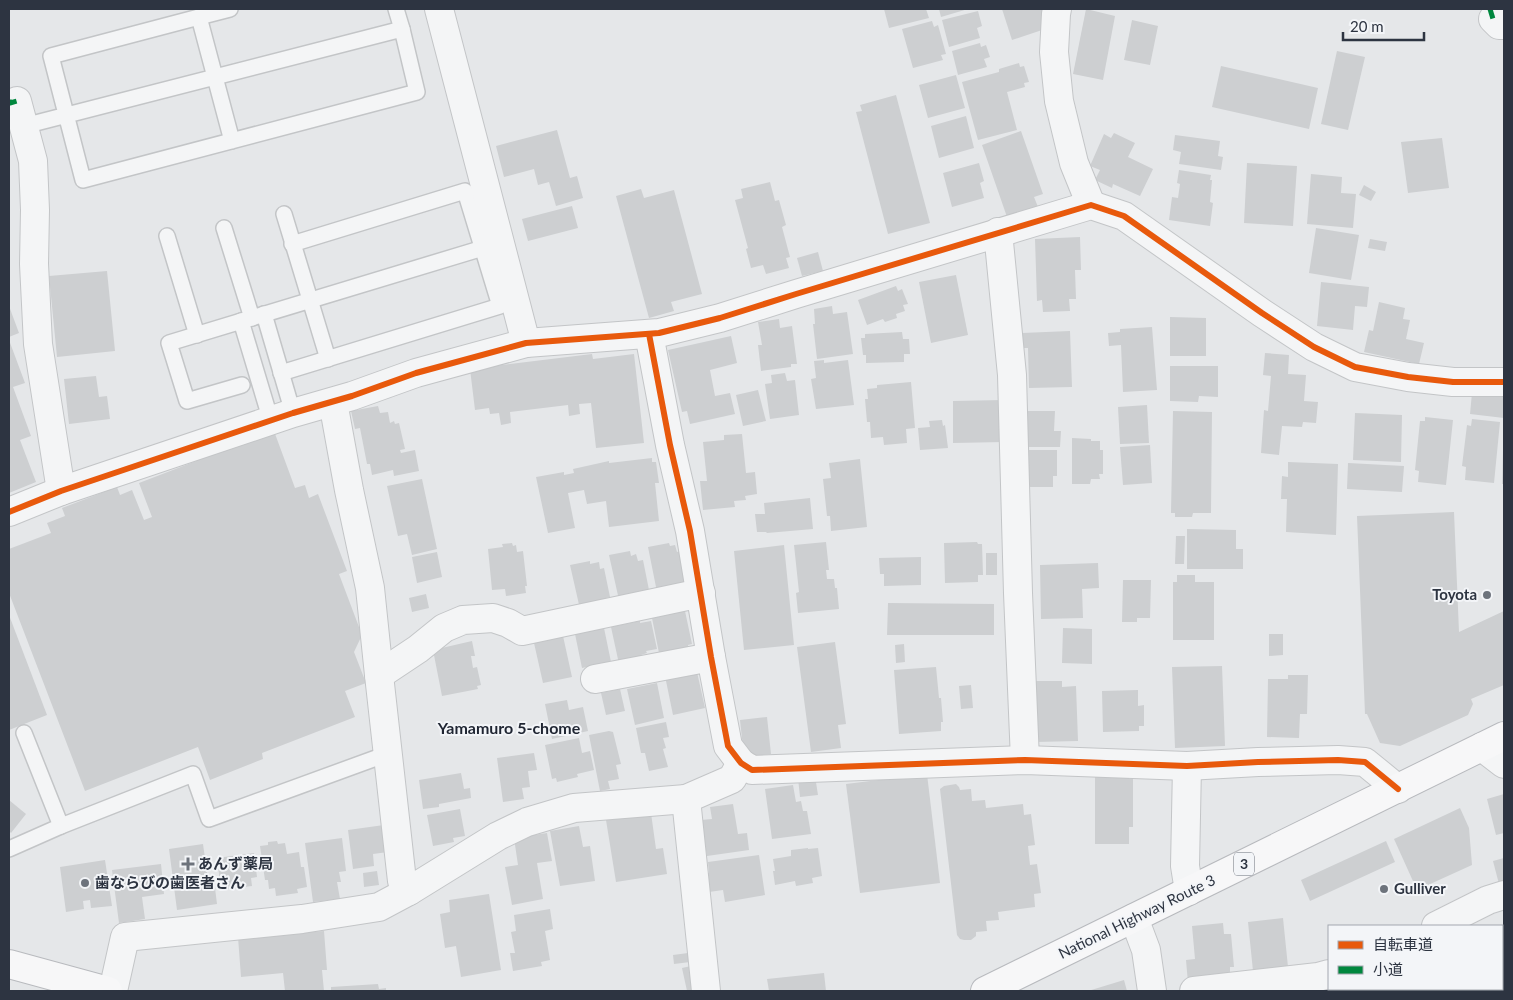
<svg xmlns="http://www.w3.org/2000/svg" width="1513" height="1000" viewBox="0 0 1513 1000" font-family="Lato,'Noto Sans JP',sans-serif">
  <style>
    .building { fill: #cdcfd1 }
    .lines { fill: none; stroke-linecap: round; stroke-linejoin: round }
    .service-casing { stroke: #c3c5c7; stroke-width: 18 }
    .minor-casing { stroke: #c3c5c7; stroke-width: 30 }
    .trunk-casing { stroke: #b8babe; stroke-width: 30 }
    .service { stroke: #f4f5f6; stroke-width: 15 }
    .minor { stroke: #f4f5f6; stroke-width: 28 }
    .trunk { stroke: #f7f7f8; stroke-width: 28 }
    .quiet { stroke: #00873e; stroke-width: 5; stroke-dasharray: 10 5; stroke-linecap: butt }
    .cycleway-casing { stroke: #f3f5f8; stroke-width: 9 }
    .cycleway { stroke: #e8590c; stroke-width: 6 }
    .poi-dot { fill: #6d737c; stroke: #f3f5f8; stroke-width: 2 }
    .labels { text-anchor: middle; stroke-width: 4; stroke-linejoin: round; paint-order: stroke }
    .shield { fill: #f3f5f8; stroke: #686e78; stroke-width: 1 }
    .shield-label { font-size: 14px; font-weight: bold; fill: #2d3441 }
    .poi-label { font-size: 15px; font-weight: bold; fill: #2d3441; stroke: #f3f5f8; text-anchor: start }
    .street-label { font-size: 15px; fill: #2d3441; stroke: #f3f5f8 }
    .neighbourhood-label { font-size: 16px; font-weight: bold; fill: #1f2532; stroke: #f3f5f8 }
  </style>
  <rect width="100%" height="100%" fill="#e5e7e9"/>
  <g class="building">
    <path d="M884,9H926L929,18L889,28Z"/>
    <path d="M939,9H968L941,17Z"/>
    <path d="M1002,9H1042L1048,28L1012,40Z"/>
    <path d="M1086,9L1115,16L1103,80L1073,74Z"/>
    <path d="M978,11L982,26L977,28L980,38L949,47L942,20Z"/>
    <path d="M1132,20L1158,26L1150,65L1124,60Z"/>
    <path d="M932,21L934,27L938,25L946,54L941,55L943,60L913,68L902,29Z"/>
    <path d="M980,43L981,47L986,45L990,57L984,59L987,67L958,75L952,51Z"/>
    <path d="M1337,51L1365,57L1348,130L1321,124Z"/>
    <path d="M1019,63L1020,67L1024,66L1029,82L1024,83L1025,87L1007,92L1017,130L978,140L962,82L999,72V69Z"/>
    <path d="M1221,66L1318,88L1309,129L1212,107Z"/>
    <path d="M956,75L965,108L928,118L919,85Z"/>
    <path d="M896,95L930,223L888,234L856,112L862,111L860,105Z"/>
    <path d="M966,116L974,148L939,158L931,126Z"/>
    <path d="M557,130L570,178L577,176L583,198L556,206L549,182L538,185L534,169L504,177L496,146Z"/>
    <path d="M1021,131L1043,194L1034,197L1038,207L1007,217L982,145Z"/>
    <path d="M1114,133L1135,143L1128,157L1153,169L1140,196L1113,184L1112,188L1095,180L1100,170L1090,166L1104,134L1111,138Z"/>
    <path d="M1175,135L1220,141L1218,156L1223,157L1221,170L1179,164L1181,152L1173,150Z"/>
    <path d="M1442,138L1449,188L1408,193L1401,142Z"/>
    <path d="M979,163L984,181L980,183L984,198L952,207L943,173Z"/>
    <path d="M1247,163L1297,166L1293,226L1244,223Z"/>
    <path d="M1179,170L1211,175L1210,180H1212L1210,202L1213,203L1210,226L1169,220L1172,197L1178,198L1180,184L1177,183Z"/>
    <path d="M1311,174L1342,177L1341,193L1356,194L1353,228L1307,224Z"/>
    <path d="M770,182L775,201L779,200L786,225L782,227L790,257L786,258L789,268L766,274L763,265L751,268L746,249L748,248L735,200L743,198L741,189Z"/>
    <path d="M1364,185L1376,192L1371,201L1359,195Z"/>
    <path d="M641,189L644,198L674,190L702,294L671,302L674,311L649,318L616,196Z"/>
    <path d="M572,206L578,228L528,241L522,219Z"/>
    <path d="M1316,228L1359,235L1351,280L1309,273Z"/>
    <path d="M1080,237L1081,270H1075L1076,299H1069L1070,311L1043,312L1042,300L1037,301L1035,239Z"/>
    <path d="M1370,239L1387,242L1385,251L1368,248Z"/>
    <path d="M818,252L823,271L802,276L797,258Z"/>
    <path d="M107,271L115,351L57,357L49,276Z"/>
    <path d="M956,275L968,335L931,343L919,282Z"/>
    <path d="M1321,282L1369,287L1367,307L1355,306L1353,330L1317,326Z"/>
    <path d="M896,286L898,291L902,289L908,304L903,305L905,311L896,314L897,318L885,322L883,319L867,325L858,300Z"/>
    <path d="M1379,302L1405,308L1403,319L1410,320L1406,339L1424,343L1419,364L1364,352L1369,330L1373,331Z"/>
    <path d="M9,306L19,333L9,337Z"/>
    <path d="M832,306L833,314L847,312L853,354L817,359L813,324H815L814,309Z"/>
    <path d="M1170,317L1206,318V356H1170Z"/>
    <path d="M779,319L780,328L792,326L797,364H791V367L761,371L758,345H762L758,322Z"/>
    <path d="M1152,327L1157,390L1123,392L1121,345L1109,346L1108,333L1120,332V329Z"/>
    <path d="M1070,331L1072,387L1029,388L1028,348H1023L1022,333Z"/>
    <path d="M902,332L903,339H909L910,354H904V362L866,363V355H863L861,338H865V334Z"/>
    <path d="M731,336L737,363L710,370L715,396L730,393L735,414L690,424L687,411L682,412L668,350Z"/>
    <path d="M9,340L25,383L13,387L31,436L20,440L36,482L9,493Z"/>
    <path d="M1265,353L1289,355L1288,374L1306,375L1304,401L1318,402L1316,423L1303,422L1302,427L1282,426L1279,455L1261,453L1264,410L1268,411L1271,376L1263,375Z"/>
    <path d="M592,354L593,359L634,354L644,443L596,448L591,403L579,404L580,414L569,416L568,405L510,412L511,423L501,425L499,413L490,414L489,408L475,410L470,369Z"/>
    <path d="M824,360V363L848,360L854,405L816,409L811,379L816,378L814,361Z"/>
    <path d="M1170,366H1218V397L1199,396L1198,402L1170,401Z"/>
    <path d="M785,373L787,381L795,380L799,415L770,419L765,384L772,383L771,375Z"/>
    <path d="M96,376L99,397L107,396L110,419L69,424L64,379Z"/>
    <path d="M911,382L915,428L906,429L907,443L884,445L883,437L871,438L870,422H867L865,399H868L867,389L877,388V385Z"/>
    <path d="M758,390L766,421L743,426L736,395Z"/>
    <path d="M1472,393L1504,397V418L1470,414Z"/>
    <path d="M1003,400L1004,442L953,443V401Z"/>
    <path d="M1147,405L1149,443L1120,444L1118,407Z"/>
    <path d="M378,406L380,413L388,412L390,423L394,421L395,424L399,423L405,449L400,450L401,453L415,450L419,471L394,476L393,470L372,475L370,464H367L360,428L355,429L351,411Z"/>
    <path d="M1026,411H1055L1054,431H1061L1060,447H1026Z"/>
    <path d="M1173,411L1212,412L1211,513H1193L1192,517H1175V513H1171Z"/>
    <path d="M1355,413L1402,415L1401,462L1353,460Z"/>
    <path d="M1425,417L1453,420L1446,485L1418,482L1419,471L1415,470L1420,421H1425Z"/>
    <path d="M1472,419L1500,422L1494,483L1465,480L1466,467L1462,466L1467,425L1471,426Z"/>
    <path d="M942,420L943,426L945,425L948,448L920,450L918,428L930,427L929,421Z"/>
    <path d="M274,431L295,488L305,485L309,498L318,494L347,571L339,574L362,635L354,652L366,683L345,691L355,717L262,753L263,759L210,780L198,747L85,791L9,593V549L51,533L47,523L65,516L62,508L117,487L120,495L132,490L144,520L152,517L139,483Z"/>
    <path d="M742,434L746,473L755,472L757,494L745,496L746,500L734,501L735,507L703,510L700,481H707L703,442L724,440V435Z"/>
    <path d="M1072,438L1091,439V441H1100V450H1103V474H1099L1100,479H1091L1090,484H1072Z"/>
    <path d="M1150,445L1152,483L1123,485L1120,447Z"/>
    <path d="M1025,450H1057V476H1053V487H1027Z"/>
    <path d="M1503,450H1504V484H1502Z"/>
    <path d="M652,458V462H656L659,483H655L659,521L609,527L606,501L587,504L584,490L568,493L575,528L548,533L536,477L564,472V475L574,473L573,469L609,461V463Z"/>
    <path d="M860,459L867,527L831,531L830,516H827L823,479L831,478L829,463Z"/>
    <path d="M1288,462L1338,464L1336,535L1286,532L1287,499H1281L1282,476L1288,477Z"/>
    <path d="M1348,463L1404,466L1402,492L1347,489Z"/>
    <path d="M422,479L437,549L412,555L407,534L398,536L387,486Z"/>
    <path d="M810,498L813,529L767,533L766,532H757L755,514H765L764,503Z"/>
    <path d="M1454,512L1459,632L1504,611V685L1471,699L1473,704L1468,715L1400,746L1380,743L1367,714H1365L1357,516Z"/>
    <path d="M1187,529L1236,530V549H1243V569H1187Z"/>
    <path d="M1176,536H1185L1184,564H1175Z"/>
    <path d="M826,542L829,570H826L827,579H834L835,588H837L839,609L798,613L796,593L799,592L794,545Z"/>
    <path d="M977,542L978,544H982L983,575H978V582L945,583L944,543Z"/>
    <path d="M512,543L513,546L516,545L517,552L523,551L527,586H525L526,593L506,596L505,589L492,590L488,549L503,547L502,544Z"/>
    <path d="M669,543L670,546L675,545L677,552L681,551L687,581L683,582L684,586L657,592L648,547Z"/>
    <path d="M784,545L794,645L744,650L734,551Z"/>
    <path d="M630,551L631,556L636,554L638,561L643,560L649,590L644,591L645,594L619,600L609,555Z"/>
    <path d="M437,552L442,577L417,583L412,557Z"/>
    <rect x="986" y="553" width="11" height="22"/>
    <path d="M921,557V585L884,586V574H880L879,558Z"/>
    <path d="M590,561V564L599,562L600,569L604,568L610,597L606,598L607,603L580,609L570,565Z"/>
    <path d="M1098,563L1099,588L1082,589L1083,618L1041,619L1040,565Z"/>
    <path d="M1177,575H1195V582H1214V640H1173V582H1177Z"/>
    <path d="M1123,580H1151L1150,618H1137V622H1122Z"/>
    <path d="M426,594L429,608L412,612L409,598Z"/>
    <path d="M888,603L994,604V635H887Z"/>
    <path d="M685,611L692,644L688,645L689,651L660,658L652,618Z"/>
    <path d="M9,615L47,715L9,730Z"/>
    <path d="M640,621V623L651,621L657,649L646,651L647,653L641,655V659L619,664L611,627Z"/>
    <path d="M604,628L611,662L582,668L575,634Z"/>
    <path d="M1063,628L1092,629V664L1062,663Z"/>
    <path d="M1269,634H1283V655L1269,656Z"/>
    <path d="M563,636L572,677L543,683L534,643Z"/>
    <path d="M472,641L475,656H471L473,668L477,667L481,685L477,686L478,689L442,696L433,650Z"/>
    <path d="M835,642L846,724L838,725L841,748L811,752L797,647Z"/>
    <path d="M904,644L905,662L896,663L895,645Z"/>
    <path d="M1222,666L1225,746L1175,748L1172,667Z"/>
    <path d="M936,667L939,698H941L943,722H941V731L899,734L894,670Z"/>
    <path d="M697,672L705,708L673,715L665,676Z"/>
    <path d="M1288,675H1308L1307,714H1300L1299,738L1267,737L1268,679H1288Z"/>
    <path d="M1034,681H1062V687L1076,686L1078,741L1035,742Z"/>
    <path d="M657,683L664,718L635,725L627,689Z"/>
    <path d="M971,685L973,708L961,709L959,686Z"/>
    <path d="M620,689L625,711L606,715L601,693Z"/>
    <path d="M1138,690V706L1144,705V726H1139V731L1103,732L1102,691Z"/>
    <path d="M567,700L569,710L583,707L588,731L552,739L545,704Z"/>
    <path d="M767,717L771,754L744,757L740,720Z"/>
    <path d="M666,722L669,737L663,738L666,748L663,749L668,767L649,771L645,753H641L636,728Z"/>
    <path d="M609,731L613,732L621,764L616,765L619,779L608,781L610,789L600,791L589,735Z"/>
    <path d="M579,738L582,753L590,751L594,770L577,774L578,777L557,782L556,778L552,779L545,745Z"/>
    <path d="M534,753L537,770L528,771L530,787L522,788L524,799L503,802L497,758Z"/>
    <path d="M461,773L464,789L470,788L471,798L439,804V807L423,809L419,780Z"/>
    <path d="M927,774L940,883L860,893L846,784Z"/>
    <path d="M1129,775V779H1133V827H1129V844H1095V776Z"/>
    <path d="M815,776L818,795L800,797L798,778Z"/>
    <path d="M956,784L959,787L960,790L971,789L972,801L985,800L986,808L1023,804L1024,815L1031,814L1035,845L1028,846L1030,865L1037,864L1041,893L1034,894L1035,907L998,912L999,920L986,921L987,931L976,932V936L971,940H964L960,939L957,935L940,789L944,786Z"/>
    <path d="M793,785L796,802L801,801L803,811H807L811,834L772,839L765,789Z"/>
    <path d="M1504,794V833L1496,835L1487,799Z"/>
    <path d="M9,800L26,814L11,833L9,831Z"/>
    <path d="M733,804L738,834L747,833L749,850L707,856L701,820L712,819L710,807Z"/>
    <path d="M1460,808L1469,828L1472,865L1417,890L1394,839Z"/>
    <path d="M460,809L465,836L453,838L454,842L433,846L427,815Z"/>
    <path d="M651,813L656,849L663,848L667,874L616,882L606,820Z"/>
    <path d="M384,825L388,852L373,854L374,866L353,869L348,830Z"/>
    <path d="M579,826L583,847L590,846L595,881L560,886L550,831Z"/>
    <path d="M547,833L552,861L537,863L543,899L512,905L505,867L518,865L514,838Z"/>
    <path d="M342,838L346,871L339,872L341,882H337L340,899L313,902L305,843Z"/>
    <path d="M277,841L278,844L285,843L287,854L299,852L301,867H304L307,887L297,889L298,893L276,896L275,888L269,889L268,880H265L260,846L268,845V842Z"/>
    <path d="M1386,841L1395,862L1310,901L1301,880Z"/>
    <path d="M203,844L208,880H214L217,904L177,910L169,849Z"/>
    <path d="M808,848V849L818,848L822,876L812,878L813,883L796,886L795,881L775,885L773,871H775L773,859L791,856V850Z"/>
    <path d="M254,853L257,877L251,878L252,886L221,890L217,858Z"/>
    <path d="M759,855L765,895L725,902L723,890L709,892L706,873H709L708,862Z"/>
    <path d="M1504,858V887L1500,888L1493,861Z"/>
    <path d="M105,860L112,906L91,908L90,900L83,901L84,909L66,912L60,867Z"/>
    <path d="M161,864L164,894L142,897L145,919L119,923L112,870Z"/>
    <path d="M377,871L379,885L364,887L363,873Z"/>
    <path d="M489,894L501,970L461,977L456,946L445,948L440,914L450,912L449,900Z"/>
    <path d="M550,909L553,929L545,931L550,960L541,962L542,966L513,971L510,953H515L511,932L516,931L514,915Z"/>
    <path d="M1283,918L1288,967L1253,971L1248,922Z"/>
    <path d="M1223,923L1224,934H1231L1234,967H1230V973H1226L1227,979L1188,983L1186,960L1195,959L1192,926Z"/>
    <path d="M324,931L327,970H322L324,991H285L283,973L241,977L238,937Z"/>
    <path d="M1504,932V991H1481V989H1502V933Z"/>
    <path d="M688,953L690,962L674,964L673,955Z"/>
    <path d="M691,966L698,991H687L682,968Z"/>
    <path d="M824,973L826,991H769L767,979Z"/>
    <path d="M1124,980L1127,991H1088Z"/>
    <path d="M378,984L379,989L386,988V991H331V987Z"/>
    <rect x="1405" y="989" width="44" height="2"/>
  </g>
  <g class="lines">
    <g class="service-casing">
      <g id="service">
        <path d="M396,9L402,29"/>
        <path d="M199,17L230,9"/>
        <path d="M24,126C150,94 276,62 402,29L417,92L83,180L51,56L199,17L232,141"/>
        <path d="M284,214L328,359"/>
        <path d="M224,228L252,318"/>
        <path d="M167,236L197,335"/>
        <path d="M264,314L293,413"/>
        <path d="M241,321L271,421"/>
        <path d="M281,373L500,306L465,191L292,244"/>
        <path d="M242,385L187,401L169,343L483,248"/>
        <path d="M61,826L193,774L209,819L387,754"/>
        <path d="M9,849L61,826L24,733"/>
      </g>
    </g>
    <g class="minor-casing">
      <g id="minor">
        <path d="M439,9L526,343"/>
        <path d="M1057,9L1056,14L1054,52L1059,101L1074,163L1091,205"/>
        <path d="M1493,19L1499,25H1504"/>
        <path d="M17,101L33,161L35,210L34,264L38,344L61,491"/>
        <path d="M998,232L1012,375L1018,593L1025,760"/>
        <path d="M649,334L670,445L690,531L711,657L728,746L741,763L752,770L1025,760L1187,766L1258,762L1338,760L1365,762L1398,789"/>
        <path d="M333,402L349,490L370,588L379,675L402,881L409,891"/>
        <path d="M9,512L61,491L293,413L352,396L416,373L526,343L659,333L720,318L796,294L1091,205L1124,216L1262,313L1314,347L1355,367L1408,377L1453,382H1504"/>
        <path d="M379,675L418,649L444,628L463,620L493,618L508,623L522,631L701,593"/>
        <path d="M595,679L711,657"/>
        <path d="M1482,747L1504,764"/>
        <path d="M1187,766L1185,866L1189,891"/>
        <path d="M686,799L706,991"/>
        <path d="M1134,918L1146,950L1152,991"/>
        <path d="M1436,926L1488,900L1504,895"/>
        <path d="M113,991L125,937L302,919L379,907L409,891L498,836L527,822L574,808L686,799L732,779L741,763"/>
        <path d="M1194,991L1318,977L1329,974"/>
      </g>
    </g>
    <g class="trunk-casing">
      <g id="trunk">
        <path d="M9,964L108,991"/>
        <path d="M985,991L1504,736"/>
      </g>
    </g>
    <use href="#service" class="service"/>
    <use href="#minor" class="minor"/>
    <use href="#trunk" class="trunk"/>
    <g class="quiet">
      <path d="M1490,9L1493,19"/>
      <path d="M9,100L10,103L17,101"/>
    </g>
    <g class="cycleway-casing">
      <g id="cycleway">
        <path d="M649,334L670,445L690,531L711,657L728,746L741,763L752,770L1025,760L1187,766L1258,762L1338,760L1365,762L1398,789"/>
        <path d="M9,512L61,491L293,413L352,396L416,373L526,343L659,333L720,318L796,294L1091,205L1124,216L1262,313L1314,347L1355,367L1408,377L1453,382H1504"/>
      </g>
    </g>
    <use href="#cycleway" class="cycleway"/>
  </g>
  <g class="poi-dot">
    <circle cx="1487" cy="595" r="5"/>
    <path d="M185.5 856.5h5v5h5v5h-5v5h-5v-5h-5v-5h5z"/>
    <circle cx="85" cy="883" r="5"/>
    <circle cx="1384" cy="889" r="5"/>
  </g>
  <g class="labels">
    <rect class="shield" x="1234" y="852.5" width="20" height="23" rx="4"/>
    <g class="shield-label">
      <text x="1244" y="869">3</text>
    </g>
    <g class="poi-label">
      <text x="1477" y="600" text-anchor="end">Toyota</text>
      <text x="198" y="869">あんず薬局</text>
      <text x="95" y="888">歯ならびの歯医者さん</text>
      <text x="1394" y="894">Gulliver</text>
    </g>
    <g class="street-label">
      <text transform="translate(1137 917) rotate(-26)" y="5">National Highway Route 3</text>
    </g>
    <g class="neighbourhood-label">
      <text x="509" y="734">Yamamuro 5-chome</text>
    </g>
  </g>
  <rect width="1513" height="1000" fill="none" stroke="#2d3441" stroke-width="20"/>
  <rect x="1328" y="925" width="175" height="65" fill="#f3f5f8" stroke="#a4a8af"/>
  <rect x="1338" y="941" width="25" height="8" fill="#e8590c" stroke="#a4a8af"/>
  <text x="1373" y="950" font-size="15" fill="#2d3441">自転車道</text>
  <rect x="1338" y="966" width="25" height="8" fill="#00873e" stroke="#a4a8af"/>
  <text x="1373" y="975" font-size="15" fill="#2d3441">小道</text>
  <path d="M1343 32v8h81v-8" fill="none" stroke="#2d3441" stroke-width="2.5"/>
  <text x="1350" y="32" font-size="15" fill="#2d3441" stroke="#f3f5f8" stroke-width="4" paint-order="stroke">20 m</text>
</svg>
